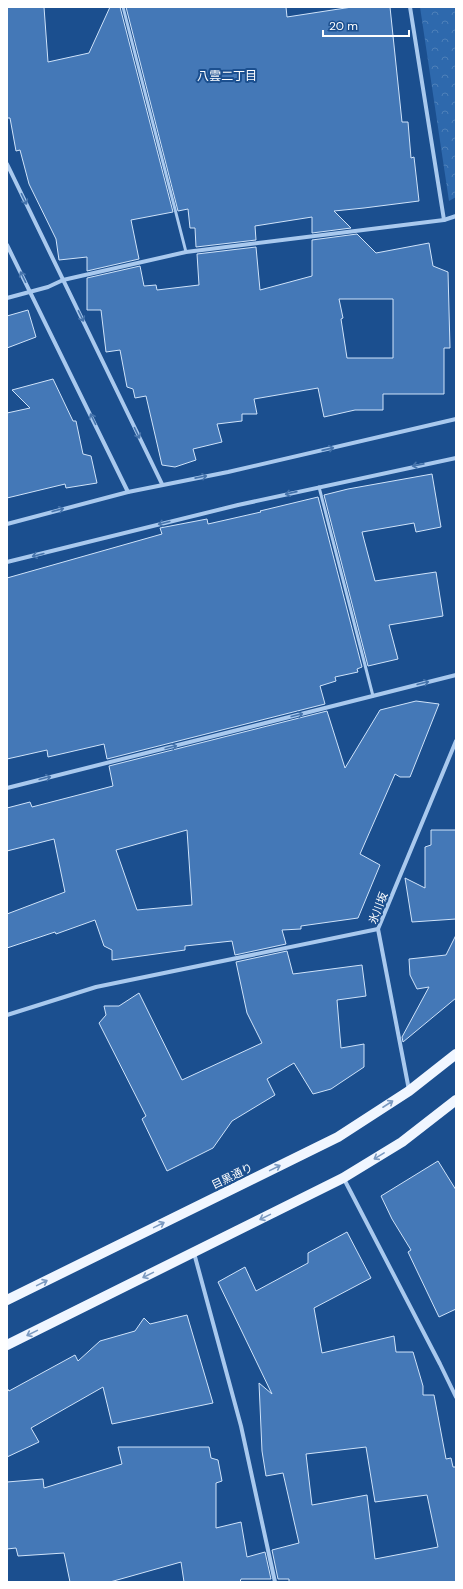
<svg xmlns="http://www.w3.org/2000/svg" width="463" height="1589" viewBox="0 0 463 1589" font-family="'DM Sans','Noto Sans JP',sans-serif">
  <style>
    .forest { fill: url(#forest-crowns) }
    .building { fill: #4478b7; stroke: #cfe3fa; fill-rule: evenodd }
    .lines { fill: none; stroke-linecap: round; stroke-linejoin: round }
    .lane { stroke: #a9c9ee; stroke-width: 3 }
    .street { stroke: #a9c9ee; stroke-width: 4 }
    .primary { stroke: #f0f6ff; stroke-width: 10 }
    .oneway { stroke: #4674ac }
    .oneway2 { stroke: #7b9ac1 }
    .labels { text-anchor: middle; stroke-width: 4; stroke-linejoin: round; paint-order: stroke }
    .street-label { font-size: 11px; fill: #fff; stroke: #1b4f8f }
    .neighbourhood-label { font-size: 12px; fill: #fff; stroke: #1b4f8f }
  </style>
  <defs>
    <pattern id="forest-crowns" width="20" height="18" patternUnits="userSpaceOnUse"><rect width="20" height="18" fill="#2e69ad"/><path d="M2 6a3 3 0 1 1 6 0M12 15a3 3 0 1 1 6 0" fill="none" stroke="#4d80b9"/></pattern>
  </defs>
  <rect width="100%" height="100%" fill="#1b4f8f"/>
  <path class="forest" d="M420,7H456V197L449,201Z"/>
  <g class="building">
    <path d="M7,7H44L48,62L89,53L110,7H120L173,212L131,220L139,259L87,271V257L59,260L56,239L29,184L20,150L16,151L10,118H7Z"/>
    <path d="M126,7H286L287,17L352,7H390L402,122H408L411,158L414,157L419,201L364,208L334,211L351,228L312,233V217L255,226L256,240L196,247L195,228H190L188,209L178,211Z"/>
    <path d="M357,234L376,253L429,243L433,266L448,272L450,348H444V394H383V410H355L324,417L318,388L254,399L257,414H242V421L217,424L222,442L193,449L196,460L175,467L162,465L146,396L135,398L133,389L127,387L120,350L106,352L101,310H87V278L140,266L144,286L156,285L157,290L199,285L197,254L256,247L260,290L312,276V240ZM339,299H393V358H347L341,319L343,318Z"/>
    <path d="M28,310L36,337L7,348V316Z"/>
    <path d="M53,379L73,421H76L83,454L91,456L97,483L66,488L65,484L7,498V413L30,408L12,390Z"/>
    <path d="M432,474L441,527L416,532L414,523L362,532L375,581L436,572L443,616L389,625L398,659L368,666L324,495L348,489Z"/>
    <path d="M318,497L362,667L357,669L358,672L335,677L336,681L320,686L325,704L107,759L104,744L48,757L47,750L7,759V578L162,534L160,528L207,519L208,524L261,512L260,511Z"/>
    <path d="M416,701L439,704L410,777H400L395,774L360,854L380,865L358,918L301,926V929L282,930L286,944L235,955L232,941L185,946V950L112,960V950L104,946L95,920L56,934L55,932L7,948V914L65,892L54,839L7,851V808L30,802L32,807L113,786L109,766L327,711L345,768L380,710ZM187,830L192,905L137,910L116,850Z"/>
    <path d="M431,830H456V919L412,922L405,878L425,888V847L431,845Z"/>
    <path d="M456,935V998L403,1042L402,1037L429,987L417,989L410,975L409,959L446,955Z"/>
    <path d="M287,951L293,974L362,965L366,996L337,1000L341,1048L364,1044V1067L331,1089L313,1094L294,1063L267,1079L275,1095L232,1121L213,1148L167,1171L142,1119L146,1116L99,1023L106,1015L104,1006H119L139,993L182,1080L262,1043L247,1013L236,962Z"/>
    <path d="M438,1161L456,1190V1309L439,1317L408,1252L411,1250L392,1219L381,1196Z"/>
    <path d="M347,1232L371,1278L314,1308L322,1353L394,1336L396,1352H413L423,1386V1395H434L446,1459L451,1458L453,1467H456V1582H289V1579H278L272,1550L299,1543L283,1473L266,1476L262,1451L259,1383L272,1394L218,1282L245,1267L256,1291L308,1263V1253ZM366,1447L375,1502L427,1495L438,1547L375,1559L367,1495L312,1505L306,1454Z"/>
    <path d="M187,1315L213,1403L112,1424L103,1387L31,1428L39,1442L7,1457V1388L9,1391L75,1355L78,1361L100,1341L135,1331L144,1318L150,1324Z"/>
    <path d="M118,1447H209L211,1458L218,1460L222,1481L216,1483V1528L241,1522L247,1557L265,1552L271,1579H241L240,1582H184L181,1562L110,1582H70L64,1553L18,1556L16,1548L7,1549V1482L43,1479L44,1488L122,1464Z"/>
  </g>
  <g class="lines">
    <g class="lane">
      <path d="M123,7L186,252"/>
      <path d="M319,487L373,696"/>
    </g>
    <g class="street">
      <path d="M410,7L444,220"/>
      <path d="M7,164L162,484"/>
      <path d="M7,245L128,492"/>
      <path d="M7,298L48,287L63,280L186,252L444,220L456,216"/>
      <path d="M7,524L128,492L228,472L456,419"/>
      <path d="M7,562L238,505L456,458"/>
      <path d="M7,788L456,675"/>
      <path d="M7,1015L96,987L378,929"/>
      <path d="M409,1090L378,929L456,741"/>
      <path d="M344,1179L440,1364L456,1397"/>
      <path d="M194,1253L241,1426L275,1582"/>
    </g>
    <g class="primary">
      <path d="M7,1300L338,1137L409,1091L456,1054"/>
      <path d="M7,1345L343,1178L402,1142L456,1100"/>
    </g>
  </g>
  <defs><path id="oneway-shaft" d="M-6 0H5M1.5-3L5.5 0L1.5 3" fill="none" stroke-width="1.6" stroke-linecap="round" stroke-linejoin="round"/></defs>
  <g class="oneway">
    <use href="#oneway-shaft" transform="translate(24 199) rotate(64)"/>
    <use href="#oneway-shaft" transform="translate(23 277) rotate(-116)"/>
    <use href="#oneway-shaft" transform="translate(81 316) rotate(64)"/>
    <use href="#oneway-shaft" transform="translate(93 419) rotate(-116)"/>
    <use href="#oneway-shaft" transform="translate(137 433) rotate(64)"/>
    <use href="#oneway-shaft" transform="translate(328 449) rotate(-13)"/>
    <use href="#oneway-shaft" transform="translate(418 465) rotate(169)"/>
    <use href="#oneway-shaft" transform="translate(201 477) rotate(-11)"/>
    <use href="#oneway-shaft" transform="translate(291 493) rotate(167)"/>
    <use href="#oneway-shaft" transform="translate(58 510) rotate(-15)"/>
    <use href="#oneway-shaft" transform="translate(164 523) rotate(166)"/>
    <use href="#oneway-shaft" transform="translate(38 555) rotate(166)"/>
    <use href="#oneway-shaft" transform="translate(423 683) rotate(-14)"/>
    <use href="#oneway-shaft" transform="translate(297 715) rotate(-14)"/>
    <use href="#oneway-shaft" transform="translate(171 747) rotate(-14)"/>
    <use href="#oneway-shaft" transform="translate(45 778) rotate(-14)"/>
  </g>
  <g class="oneway2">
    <use href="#oneway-shaft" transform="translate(388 1104) rotate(-33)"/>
    <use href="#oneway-shaft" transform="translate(379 1156) rotate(149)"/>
    <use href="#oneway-shaft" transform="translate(275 1168) rotate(-26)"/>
    <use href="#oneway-shaft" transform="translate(265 1217) rotate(154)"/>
    <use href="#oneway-shaft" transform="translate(159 1225) rotate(-26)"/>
    <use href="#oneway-shaft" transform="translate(148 1275) rotate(154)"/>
    <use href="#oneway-shaft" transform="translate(42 1283) rotate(-26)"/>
    <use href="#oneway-shaft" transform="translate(32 1333) rotate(154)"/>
  </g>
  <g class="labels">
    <g class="street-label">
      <text transform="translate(378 908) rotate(-69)" y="4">氷川坂</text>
      <text transform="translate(232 1176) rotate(-26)" y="4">目黒通り</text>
    </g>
    <g class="neighbourhood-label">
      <text x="227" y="80">八雲二丁目</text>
    </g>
  </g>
  <rect width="463" height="1589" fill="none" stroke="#ffffff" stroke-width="16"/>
  <path d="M323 30v6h86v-6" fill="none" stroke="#ffffff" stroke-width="2"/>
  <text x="329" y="30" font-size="12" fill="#ffffff" stroke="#1b4f8f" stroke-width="3" paint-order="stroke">20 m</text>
</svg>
